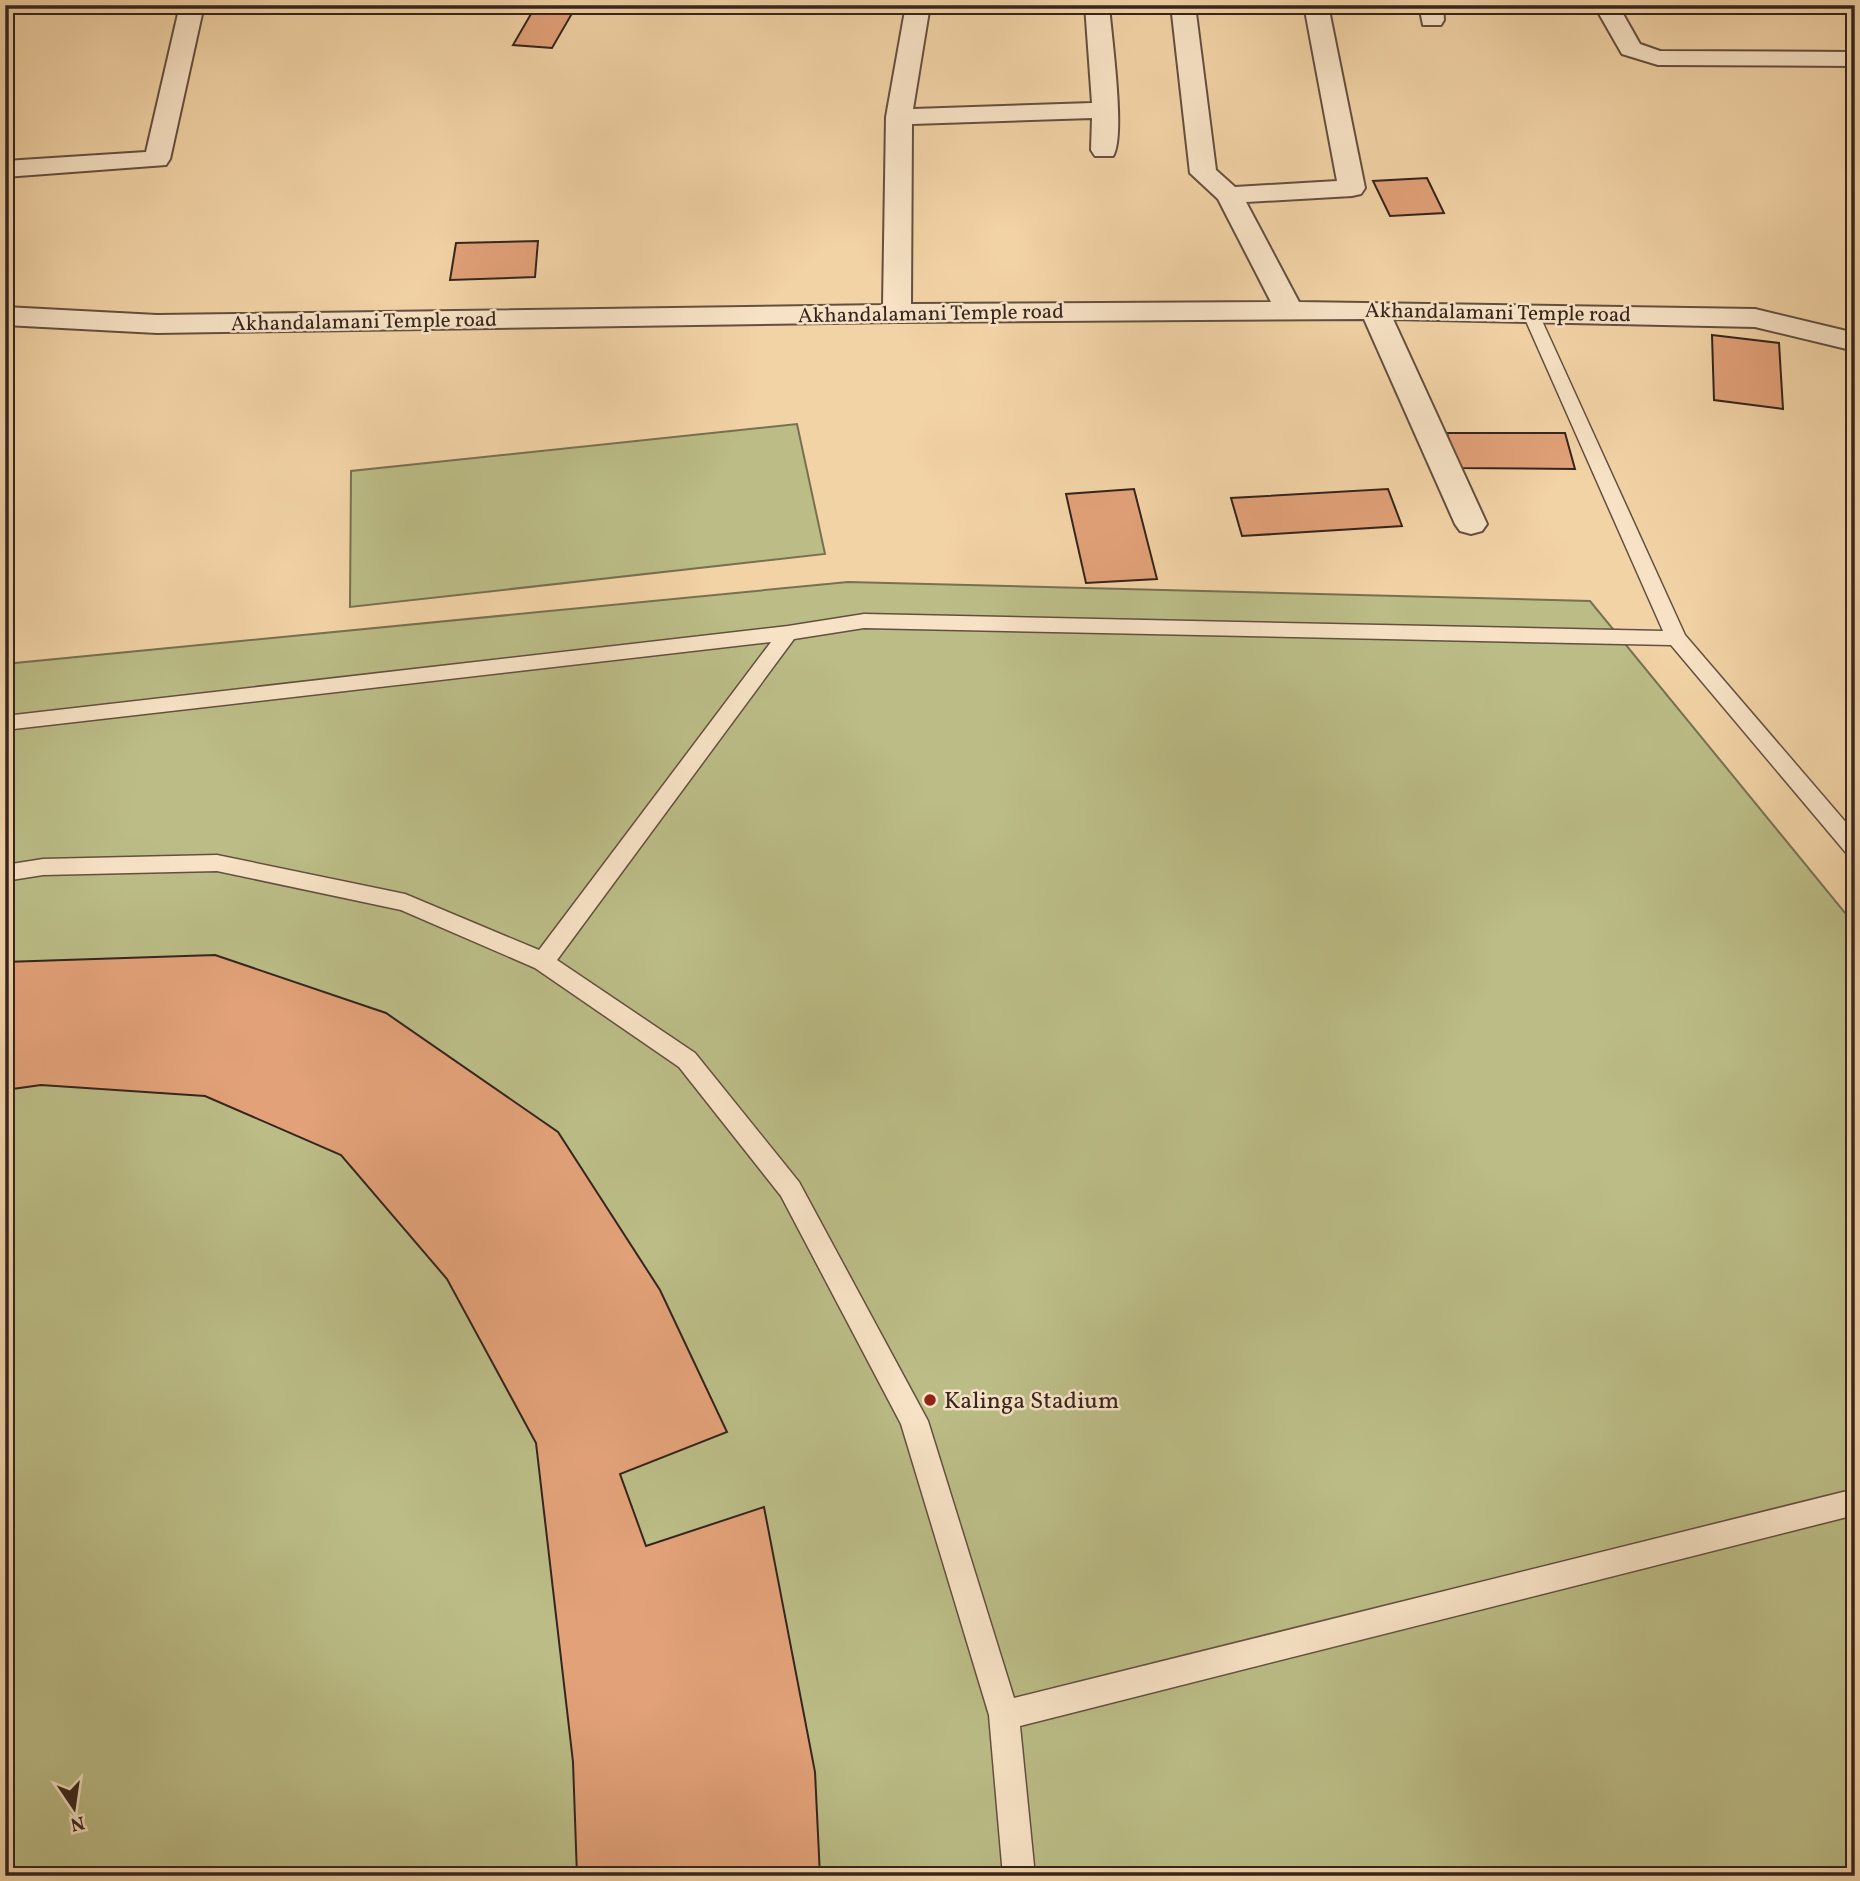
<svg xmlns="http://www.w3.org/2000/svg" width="1860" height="1881" viewBox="0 0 1860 1881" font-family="Vollkorn,serif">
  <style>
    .green { fill: #bbbc86; stroke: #787052; stroke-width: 2 }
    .building { fill: #e2a178; stroke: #35251e; stroke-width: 2 }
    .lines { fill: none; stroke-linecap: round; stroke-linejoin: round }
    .lane-casing { stroke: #645040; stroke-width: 3 }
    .street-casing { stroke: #645040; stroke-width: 4 }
    .lane { fill: #f7e2c5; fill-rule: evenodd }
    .street { fill: #f7e2c5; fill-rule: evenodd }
    .poi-dot { fill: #8f2418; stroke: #f7e2c5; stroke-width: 2.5 }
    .labels { text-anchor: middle; stroke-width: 5; stroke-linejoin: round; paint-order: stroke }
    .far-street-label { font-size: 21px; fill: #35251e; stroke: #f7e2c5 }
    .poi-label { font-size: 24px; fill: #35251e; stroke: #f7e2c5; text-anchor: start }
  </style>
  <rect width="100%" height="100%" fill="#f2d3a6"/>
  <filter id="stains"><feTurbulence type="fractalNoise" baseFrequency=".00286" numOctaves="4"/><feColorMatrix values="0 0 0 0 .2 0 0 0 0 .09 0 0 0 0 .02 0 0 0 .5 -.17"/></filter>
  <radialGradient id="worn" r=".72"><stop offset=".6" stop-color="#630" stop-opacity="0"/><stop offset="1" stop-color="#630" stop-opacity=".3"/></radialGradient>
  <g class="green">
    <path d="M797,424L825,554L350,607L351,471Z"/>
    <path d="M848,582L1590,601L1855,925V1876H5V664Z"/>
  </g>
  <g class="building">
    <path d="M535,7L574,10L552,48L513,45Z"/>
    <path d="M1427,178L1444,213L1390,216L1373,181Z"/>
    <path d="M538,241L535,277L450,280L456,243Z"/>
    <path d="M1712,335L1779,343L1783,409L1714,400Z"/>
    <path d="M1447,433H1565L1575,469L1456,468Z"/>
    <path d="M1134,489L1157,579L1086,583L1066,494Z"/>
    <path d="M1388,489L1402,526L1242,536L1231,498Z"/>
    <path d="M215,955L386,1013L558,1132L660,1290L727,1432L620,1474L646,1546L764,1507L815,1772L820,1876H577L573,1762L536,1443L447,1279L341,1155L205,1096L41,1085L5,1090V962Z"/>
  </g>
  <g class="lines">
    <g class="lane-casing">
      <path id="lane" d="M1530,307L1538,312L1685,635L1855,833V856L1847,854L1671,645L864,628L794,639L557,960L695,1053L799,1182L928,1421L1014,1698L1855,1489V1515L1020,1726L1035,1876H1003L989,1715L901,1424L781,1196L679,1067L535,968L401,910L217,871L43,875L5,881V865L43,859L217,855L405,894L539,950L771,642L5,730V716L788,626L864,614L1663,631L1522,312Z"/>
    </g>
    <g class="street-casing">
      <g id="street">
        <path d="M180,5H204L170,159L166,165L5,177V161L146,152Z"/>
        <path d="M906,5H930L913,109L1092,103L1085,5H1109C1111,33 1126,137 1113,156H1095L1091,150L1092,118L912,124L911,304L1271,302L1218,199L1190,173L1171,5H1195L1216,170L1235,187L1337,181L1304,5H1328L1365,188L1361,194L1352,196L1246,202L1299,302L1755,309L1855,333V351L1755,327L1393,319L1487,524L1482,531L1471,534L1460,531L1455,524L1364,319L897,322L157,333L5,325V307L157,315L883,305L886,117Z"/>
        <path d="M1419,5H1443L1444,20L1441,25H1423Z"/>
        <path d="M1594,5H1618L1640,44L1660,51L1855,52V66L1658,65L1622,54Z"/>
      </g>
    </g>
    <use href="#lane" class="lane"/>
    <use href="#street" class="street"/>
  </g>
  <circle class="poi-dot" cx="930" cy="1400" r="7"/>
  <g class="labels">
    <g class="far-street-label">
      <text transform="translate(1498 312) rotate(1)" y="7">Akhandalamani Temple road</text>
      <text transform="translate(931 313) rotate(-1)" y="7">Akhandalamani Temple road</text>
      <text transform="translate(364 321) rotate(-1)" y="7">Akhandalamani Temple road</text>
    </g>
    <g class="poi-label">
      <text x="944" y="1408">Kalinga Stadium</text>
    </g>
  </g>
  <rect width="1860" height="1881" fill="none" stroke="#f2d3a6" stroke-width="28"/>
  <rect x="7" y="7" width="1846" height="1867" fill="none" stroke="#35251e" stroke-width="3.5"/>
  <rect x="14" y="14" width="1832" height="1853" fill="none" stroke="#35251e" stroke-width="2"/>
  <g transform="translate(74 1808) rotate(167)" stroke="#f7e2c5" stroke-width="5" paint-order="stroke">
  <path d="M0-5L12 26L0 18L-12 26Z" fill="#35251e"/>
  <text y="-10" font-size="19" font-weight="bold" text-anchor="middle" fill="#35251e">N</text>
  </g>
  <rect width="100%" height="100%" filter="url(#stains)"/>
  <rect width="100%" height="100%" fill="url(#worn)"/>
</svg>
